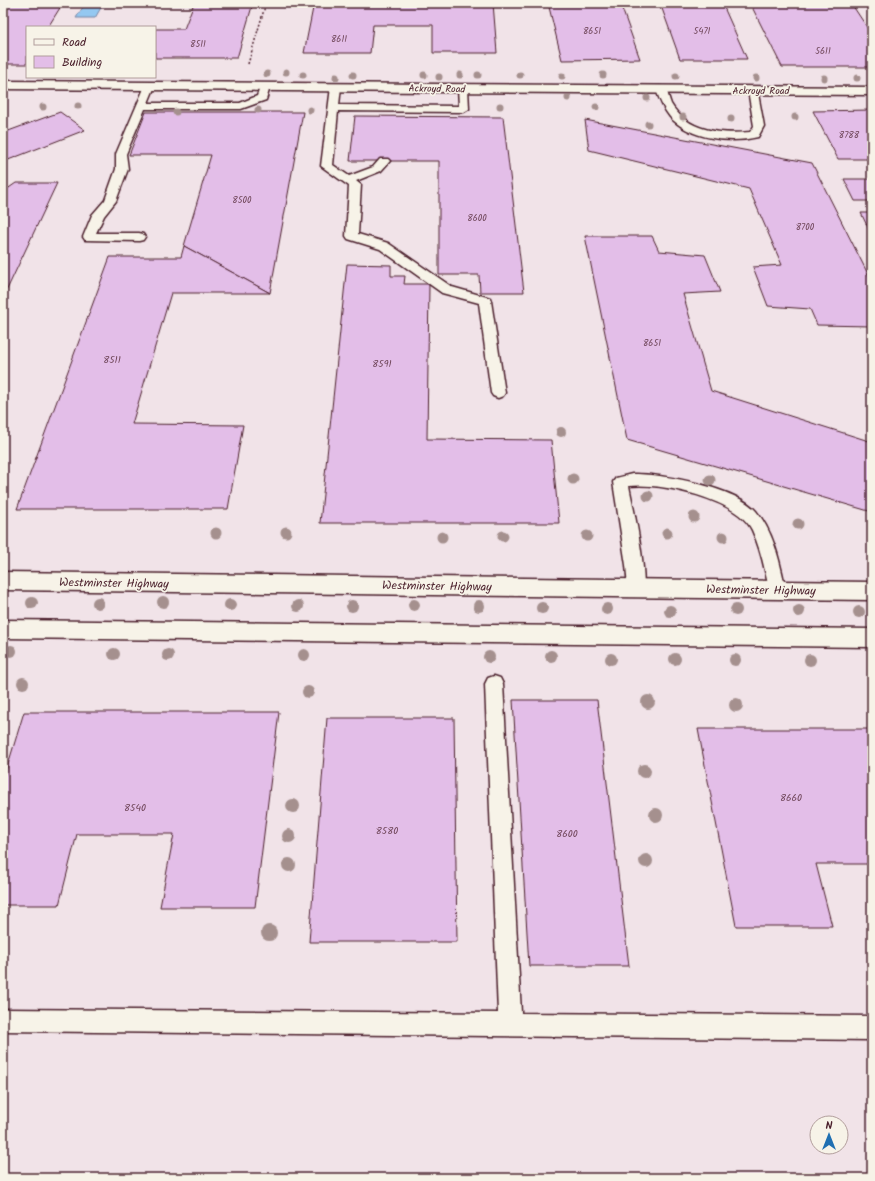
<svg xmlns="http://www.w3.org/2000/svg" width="875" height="1181" viewBox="0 0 875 1181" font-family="Kalam,sans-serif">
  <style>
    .water { fill: #94c8f1; stroke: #7684a2 }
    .building { fill: #e3bee8; stroke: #4a1f2b }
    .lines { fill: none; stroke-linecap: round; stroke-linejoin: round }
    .service-casing { stroke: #4a1f2b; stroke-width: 3 }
    .minor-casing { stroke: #4a1f2b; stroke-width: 3 }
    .secondary-casing { stroke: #4a1f2b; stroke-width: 3 }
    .path { stroke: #4a1f2b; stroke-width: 1.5; stroke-dasharray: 2 2; stroke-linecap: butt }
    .service { fill: #f7f3e8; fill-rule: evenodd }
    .minor { fill: #f7f3e8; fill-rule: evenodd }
    .secondary { fill: #f7f3e8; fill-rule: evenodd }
    .tree { fill: #a5908e }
    .labels { text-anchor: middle; stroke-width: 3.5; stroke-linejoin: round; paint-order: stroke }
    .far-number-label { font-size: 9px; fill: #70475a }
    .far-street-label { font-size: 10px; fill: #4a1f2b; stroke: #f7f3e8 }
    .number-label { font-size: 10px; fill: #70475a }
    .street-label { font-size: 12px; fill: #4a1f2b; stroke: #f7f3e8 }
  </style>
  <rect width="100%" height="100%" fill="#f1e3e8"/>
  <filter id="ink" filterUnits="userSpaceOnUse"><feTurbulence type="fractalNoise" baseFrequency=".025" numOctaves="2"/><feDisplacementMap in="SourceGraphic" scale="8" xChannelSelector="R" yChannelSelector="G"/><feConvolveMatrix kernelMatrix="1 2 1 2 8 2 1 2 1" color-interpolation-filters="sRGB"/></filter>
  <g filter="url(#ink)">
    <path class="water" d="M85,4H103L95,18H76Z"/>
    <g class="building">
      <path d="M4,3H63L48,27H27V64H3Z"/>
      <path d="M194,3H253L237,58H155V29H184Z"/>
      <path d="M314,3H493L497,53H433V25H373L370,53H304Z"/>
      <path d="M548,3H620L640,59L562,60Z"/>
      <path d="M660,3H722L747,59H680Z"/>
      <path d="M750,3H851L872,35V67H782Z"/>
      <path d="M872,110V159H838L813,111Z"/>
      <path d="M60,112L85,130L3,162V133Z"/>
      <path d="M146,112H303L270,293L184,246L211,155H129Z"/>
      <path d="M355,116L503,117L524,292H480L479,275H439V161H350Z"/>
      <path d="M585,120L812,163L872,282V326L817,325L810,309L768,306L753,267L782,265L749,189L589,150Z"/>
      <path d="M844,179H872V201H855Z"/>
      <path d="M16,183H57L3,298V192Z"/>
      <path d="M861,213H872V236Z"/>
      <path d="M585,236H652L659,251L705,255L720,292L683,294L711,391L872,442V512L627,440Z"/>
      <path d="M184,246L270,293H171L132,424L243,425L228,509H17L110,257H181Z"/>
      <path d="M347,264L391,265V276H405L404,284H429L427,439L551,440L559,523H320Z"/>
      <path d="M513,700H597L629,966H529Z"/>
      <path d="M24,712H279L255,907H160L174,834H77L59,905H3V781Z"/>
      <path d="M327,718H454L457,942H309Z"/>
      <path d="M698,729H872V864H816L832,926H736Z"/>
    </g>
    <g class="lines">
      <g class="service-casing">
        <g id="service">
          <path d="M150,83L155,86L148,103H240L257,96L261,85L265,84L270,87L266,100L241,109H145L126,154L128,169L116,201L104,216L96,233H139L143,234L145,237L143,240L139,241L85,240L83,237L92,215L105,200L116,169V154L145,86Z"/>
          <path d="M336,84L341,87L339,105L459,106L458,88L463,85L468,88L469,109L464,112L338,111L333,165L349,176L373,167L380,159H388L390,161L381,171L356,181L361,185L358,234L388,243L452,287L490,298L491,301L505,393L503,396L498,398L493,396L491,393L479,303L442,293L380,249L348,239L346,236L349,186L321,166L331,87Z"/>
          <path d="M661,86L666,89C668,94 669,99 671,104C687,131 722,135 750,132L754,126L748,90L753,87L757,88L764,126L758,137C730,144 690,139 670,117C663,108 659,99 656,89Z"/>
          <path d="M632,474C661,473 737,488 756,511C774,532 780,563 786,590L784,595L778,597L772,595C768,587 767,579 765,571C762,557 758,543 752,530C737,499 661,482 629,486C633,505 649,579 642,593L636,595L630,593L628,588L626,565L613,482L616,478Z"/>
          <path d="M494,676L500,678L503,684L521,1013L872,1016V1040L3,1031V1009L498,1013L485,684L488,678Z"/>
        </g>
      </g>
      <g class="minor-casing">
        <path id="minor" d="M3,81L872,87V95L3,89Z"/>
      </g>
      <g class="secondary-casing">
        <g id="secondary">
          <path d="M3,572L872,582V600L3,590Z"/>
          <path d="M3,620L872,629V647L3,638Z"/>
        </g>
      </g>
      <path class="path" d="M248,64L266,3"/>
      <use href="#service" class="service"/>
      <use href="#minor" class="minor"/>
      <use href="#secondary" class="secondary"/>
    </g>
    <g class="tree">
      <circle cx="286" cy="72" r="3.5"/>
      <circle cx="267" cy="74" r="3.5"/>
      <circle cx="303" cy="75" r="3.5"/>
      <circle cx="353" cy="75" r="3.5"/>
      <circle cx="424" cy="75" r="3.5"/>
      <circle cx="460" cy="75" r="3.5"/>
      <circle cx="478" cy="75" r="3.5"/>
      <circle cx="520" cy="75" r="3.5"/>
      <circle cx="603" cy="75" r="3.5"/>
      <circle cx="562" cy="76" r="3.5"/>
      <circle cx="676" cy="76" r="3.5"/>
      <circle cx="336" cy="77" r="3.5"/>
      <circle cx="439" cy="77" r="3.5"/>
      <circle cx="756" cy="78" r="3.5"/>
      <circle cx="824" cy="78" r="3.5"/>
      <circle cx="857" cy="78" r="3.5"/>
      <circle cx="568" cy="98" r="3.5"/>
      <circle cx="647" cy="98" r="3.5"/>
      <circle cx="78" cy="106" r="3.5"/>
      <circle cx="500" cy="106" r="3.5"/>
      <circle cx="43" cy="107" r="3.5"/>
      <circle cx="596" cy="107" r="3.5"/>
      <circle cx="258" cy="110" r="3.5"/>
      <circle cx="310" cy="110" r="3.5"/>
      <circle cx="176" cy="112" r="3.5"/>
      <circle cx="683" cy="117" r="3.5"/>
      <circle cx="795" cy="117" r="3.5"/>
      <circle cx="731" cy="119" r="3.5"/>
      <circle cx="648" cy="124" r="3.5"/>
      <circle cx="561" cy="432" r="5"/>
      <circle cx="573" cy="479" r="5.5"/>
      <circle cx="710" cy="480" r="5.5"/>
      <circle cx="648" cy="496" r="5.5"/>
      <circle cx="694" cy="517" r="5.5"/>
      <circle cx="798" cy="524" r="5.5"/>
      <circle cx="286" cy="532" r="5.5"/>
      <circle cx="216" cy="533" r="5.5"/>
      <circle cx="667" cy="533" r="5.5"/>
      <circle cx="503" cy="536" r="5.5"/>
      <circle cx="587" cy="536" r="5.5"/>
      <circle cx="442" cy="537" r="5.5"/>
      <circle cx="723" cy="537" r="5.5"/>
      <circle cx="163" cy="602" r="6"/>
      <circle cx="32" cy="603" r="6"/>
      <circle cx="98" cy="603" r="6"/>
      <circle cx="230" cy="605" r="6"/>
      <circle cx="414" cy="605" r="6"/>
      <circle cx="298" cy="606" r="6"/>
      <circle cx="352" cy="606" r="6"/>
      <circle cx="479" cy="606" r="6"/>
      <circle cx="542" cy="608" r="6"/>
      <circle cx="607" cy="609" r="6"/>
      <circle cx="736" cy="610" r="6"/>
      <circle cx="670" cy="611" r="6"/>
      <circle cx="799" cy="611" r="6"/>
      <circle cx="859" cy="612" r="6"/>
      <circle cx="11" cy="651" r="6"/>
      <circle cx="114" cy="654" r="6"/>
      <circle cx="168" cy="655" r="6"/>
      <circle cx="304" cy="655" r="6"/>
      <circle cx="551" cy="656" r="6"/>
      <circle cx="489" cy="657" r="6"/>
      <circle cx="611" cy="659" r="6"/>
      <circle cx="675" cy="659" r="6"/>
      <circle cx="735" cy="660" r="6"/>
      <circle cx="810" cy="660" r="6"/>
      <circle cx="23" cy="683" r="6"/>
      <circle cx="308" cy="692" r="6"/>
      <circle cx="648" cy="702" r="7"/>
      <circle cx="736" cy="705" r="7"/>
      <circle cx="644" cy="771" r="7"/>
      <circle cx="293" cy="806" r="7"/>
      <circle cx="656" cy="815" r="7"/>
      <circle cx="289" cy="836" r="7"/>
      <circle cx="646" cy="861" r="7"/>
      <circle cx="289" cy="865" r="7"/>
      <circle cx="269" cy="933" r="8"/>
    </g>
  </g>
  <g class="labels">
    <g class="far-number-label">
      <text x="592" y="34">8651</text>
      <text x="702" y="34">5471</text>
      <text x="339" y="42">8611</text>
      <text x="198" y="47">8511</text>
      <text x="823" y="54">5611</text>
      <text x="849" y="138">8788</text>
      <text x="242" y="203">8500</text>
      <text x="477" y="221">8600</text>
      <text x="805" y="230">8700</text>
      <text x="652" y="346">8651</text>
    </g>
    <g class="far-street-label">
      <text transform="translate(437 88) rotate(1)" y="4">Ackroyd Road</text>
      <text x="761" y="94">Ackroyd Road</text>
    </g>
    <g class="number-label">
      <text x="112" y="363">8511</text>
      <text x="382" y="367">8591</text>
      <text x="791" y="801">8660</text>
      <text x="135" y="811">8540</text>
      <text x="387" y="834">8580</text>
      <text x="567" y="837">8600</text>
    </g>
    <g class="street-label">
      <text transform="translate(114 583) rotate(1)" y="4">Westminster Highway</text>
      <text transform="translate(437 586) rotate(1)" y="4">Westminster Highway</text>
      <text transform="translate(761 590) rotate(1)" y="4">Westminster Highway</text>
    </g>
  </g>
  <rect width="875" height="1181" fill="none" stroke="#f7f3e8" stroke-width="16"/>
  <rect x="8" y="8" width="859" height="1165" fill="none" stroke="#4a1f2b" stroke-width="1.5" filter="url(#ink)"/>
  <rect x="26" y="26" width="130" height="52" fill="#f7f3e8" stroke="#b29e9c"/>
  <rect x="34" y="39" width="20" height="6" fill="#f7f3e8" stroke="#b29e9c"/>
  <text x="62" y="46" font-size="12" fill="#4a1f2b">Road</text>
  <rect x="34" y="56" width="20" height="12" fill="#e3bee8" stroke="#b29e9c"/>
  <text x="62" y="66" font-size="12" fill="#4a1f2b">Building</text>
  <g transform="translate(829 1135)"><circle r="19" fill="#f7f3e8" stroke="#b29e9c"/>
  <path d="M0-3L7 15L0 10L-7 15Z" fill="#1f6fb2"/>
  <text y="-6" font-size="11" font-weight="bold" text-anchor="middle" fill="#4a1f2b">N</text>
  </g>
</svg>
